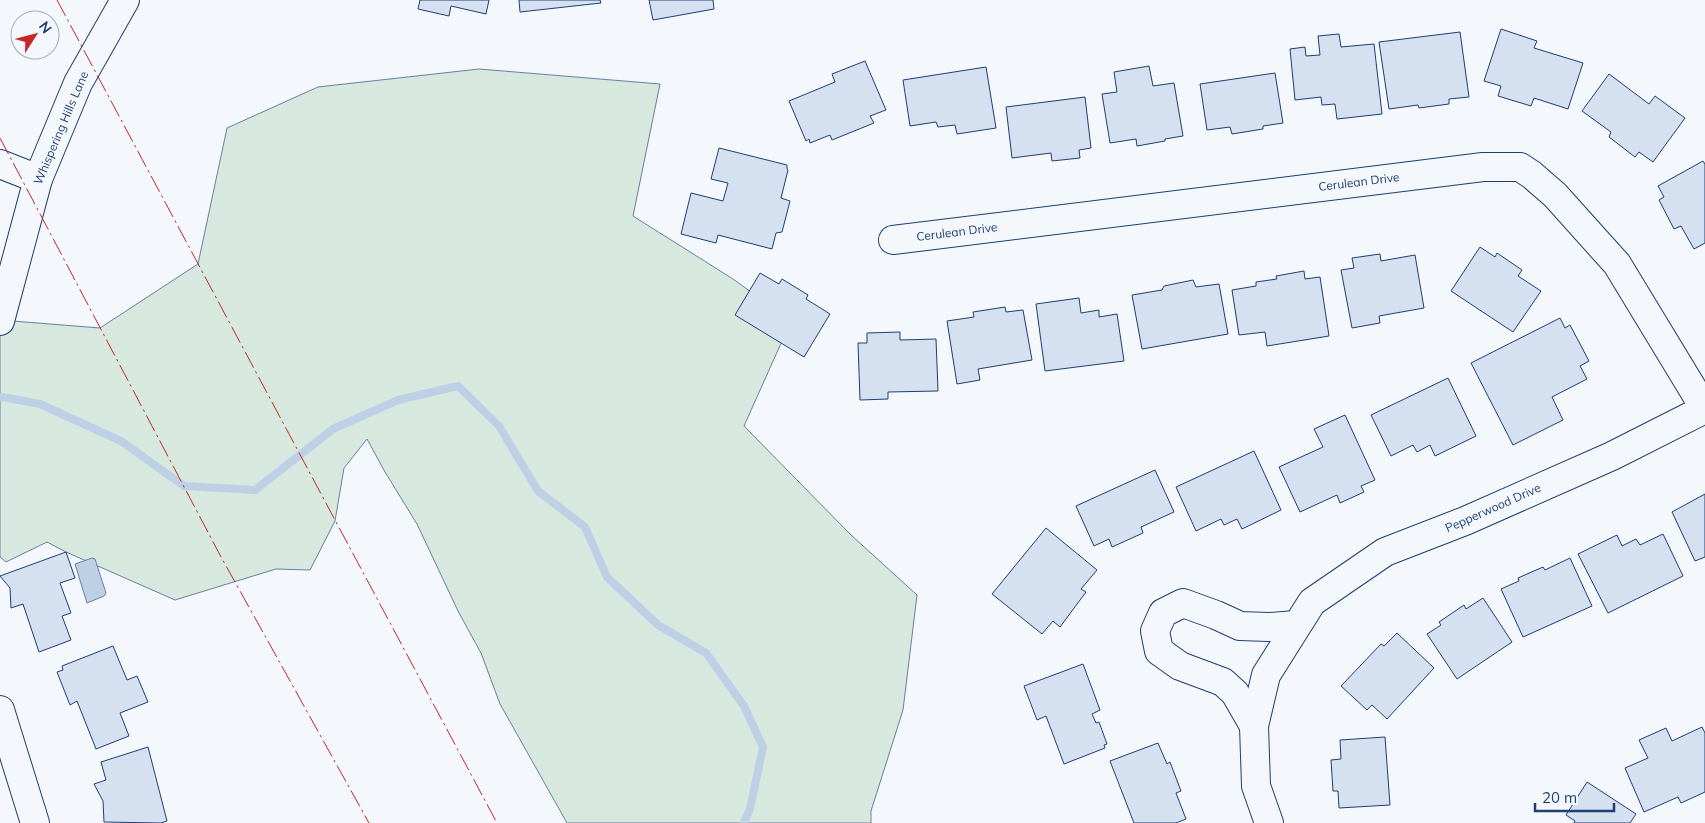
<svg xmlns="http://www.w3.org/2000/svg" width="1705" height="823" viewBox="0 0 1705 823" font-family="Mulish,sans-serif">
  <style>
    .green { fill: #d7e8df; stroke: #687fa3 }
    .water { fill: #bed0e5; stroke: #687fa3 }
    .lines { fill: none; stroke-linecap: round; stroke-linejoin: round }
    .stream { stroke: #bed0e5; stroke-width: 8 }
    .building { fill: #d5e0f0; stroke: #1d3f73 }
    .minor-casing { stroke: #1d3f73; stroke-width: 30 }
    .minor { stroke: #f4f7fb; stroke-width: 28 }
    .power { stroke: #c62828; stroke-width: 1; stroke-dasharray: 18 4 2.5 4; stroke-linecap: butt }
    .labels { text-anchor: middle; stroke-width: 4; stroke-linejoin: round; paint-order: stroke }
    .street-label { font-size: 12px; fill: #1d3f73; stroke: #f4f7fb }
  </style>
  <rect width="100%" height="100%" fill="#f4f7fb"/>
  <path class="green" d="M479,69L660,84L633,216L733,279L791,321L744,426L851,535L917,595L903,710L871,811V823H567L500,704L481,653L458,611L417,524L385,472L367,439L344,468L335,521L310,570L276,569L175,600L66,552L47,542L6,562L0,557V320L100,328L198,264L227,128L318,87Z"/>
  <path class="water" d="M92,558L95,559L106,593L104,596L87,603L75,564Z"/>
  <g class="lines">
    <path class="stream" d="M2,397L40,404L121,441L184,486L255,490L333,429L398,400L458,386L499,426L538,491L585,527L607,577L658,625L706,653L744,706L763,747L750,809L744,823"/>
  </g>
  <g class="building">
    <path d="M420,0H489L486,14L451,6L449,16L418,9Z"/>
    <path d="M519,0H600L601,3L520,12Z"/>
    <path d="M649,0H713L714,9L653,20Z"/>
    <path d="M1501,29L1537,41L1534,48L1583,63L1568,109L1534,98L1531,106L1498,96L1501,86L1484,81Z"/>
    <path d="M1460,32L1469,97L1449,99V104L1419,108L1418,105L1389,109L1379,42Z"/>
    <path d="M1339,34L1341,47L1374,44L1382,114L1337,119L1335,104L1322,105L1321,97L1295,100L1290,49L1305,47L1306,56L1320,55L1318,36Z"/>
    <path d="M865,61L886,110L870,116L874,123L832,140L830,135L810,143L809,139L806,141L789,101L835,82L832,74Z"/>
    <path d="M1149,66L1153,86L1174,83L1183,136L1165,139V141L1137,146L1136,139L1110,143L1102,94L1117,92L1114,72Z"/>
    <path d="M986,67L996,128L957,134L955,125L938,127L936,122L910,126L903,80Z"/>
    <path d="M1275,73L1283,123L1263,126V129L1232,134L1230,127L1207,130L1200,84Z"/>
    <path d="M1609,74L1649,104L1655,96L1685,118L1653,162L1639,152L1635,157L1609,137L1611,132L1582,111Z"/>
    <path d="M1085,97L1091,148L1079,150L1080,158L1052,161L1051,153L1012,158L1006,107Z"/>
    <path d="M719,148L787,165V169L788,170L781,198L790,201L782,232L776,233L772,249L718,235L716,243L681,234L691,193L723,201L728,183L711,179Z"/>
    <path d="M1703,161L1705,164V243L1694,249L1681,226L1674,229L1659,200L1664,197L1658,186Z"/>
    <path d="M1480,247L1495,257L1497,253L1522,270L1518,276L1541,291L1513,332L1451,291Z"/>
    <path d="M1380,254L1381,261L1415,255L1424,308L1379,316L1380,323L1352,328L1341,270L1354,268L1352,258Z"/>
    <path d="M1304,271L1305,279L1320,277L1329,336L1267,346L1265,332L1239,335L1232,290L1256,286V282L1277,279L1276,276Z"/>
    <path d="M760,273L779,284L782,279L808,295L806,299L830,314L804,357L735,315Z"/>
    <path d="M1193,280L1196,287L1219,284L1228,334L1142,349L1132,295L1162,290L1164,286Z"/>
    <path d="M1079,298L1081,313L1099,310V317L1117,314L1124,361L1045,371L1036,304Z"/>
    <path d="M1005,307L1006,312L1023,310L1032,360L978,369L980,380L957,384L947,321L974,317L973,312Z"/>
    <path d="M1560,318L1565,328L1570,325L1589,361L1580,366L1587,379L1552,397L1563,420L1513,445L1471,363Z"/>
    <path d="M900,332V340L936,339L938,391L888,392V399L860,400L858,343H867V333Z"/>
    <path d="M1448,378L1476,436L1435,456L1430,445L1417,452L1413,445L1391,456L1371,415Z"/>
    <path d="M1345,415L1375,480L1361,486L1364,492L1340,503L1337,495L1300,512L1279,467L1323,447L1314,429Z"/>
    <path d="M1254,451L1281,510L1242,529L1237,519L1224,525L1221,519L1196,531L1176,487Z"/>
    <path d="M1155,470L1174,512L1141,527L1143,533L1112,547L1109,539L1094,546L1076,506Z"/>
    <path d="M1705,494V557L1695,561L1672,512Z"/>
    <path d="M1046,528L1097,570L1081,589L1086,592L1060,627L1053,621L1042,634L992,594Z"/>
    <path d="M1663,534L1683,576L1608,613L1578,554L1617,535L1622,546L1636,539L1640,545Z"/>
    <path d="M66,552L75,578L60,583L71,613L62,616L71,640L39,652L23,604L11,608L10,588L0,576Z"/>
    <path d="M1570,558L1592,606L1523,637L1501,589L1519,581L1518,578L1543,567L1545,570Z"/>
    <path d="M1483,598L1512,642L1457,679L1427,634L1441,625L1439,622L1464,605L1466,609Z"/>
    <path d="M1397,633L1434,668L1387,719L1372,705L1367,710L1341,686L1381,644L1384,646Z"/>
    <path d="M113,646L127,680L137,676L148,702L120,713L129,736L96,749L77,701L70,705L57,672L63,670L62,666Z"/>
    <path d="M1083,664L1100,710L1092,714L1096,723L1099,722L1107,744L1104,745L1105,748L1064,764L1046,716L1037,720L1024,686Z"/>
    <path d="M1702,727L1705,733V792L1681,803L1678,797L1644,812L1625,768L1648,758L1639,740L1666,728L1672,741Z"/>
    <path d="M1385,737L1390,805L1339,808L1338,791H1333L1331,760L1341,759L1340,740Z"/>
    <path d="M1158,743L1167,764L1170,762L1181,791L1176,793L1186,819L1176,823H1134L1110,761Z"/>
    <path d="M148,747L167,821L161,823L104,822L103,801L94,784L106,780L101,762Z"/>
    <path d="M1587,782L1636,814L1630,823H1574L1575,821L1566,815Z"/>
  </g>
  <g class="lines">
    <g class="minor-casing">
      <g id="minor">
        <path d="M0,164L38,179"/>
        <path d="M893,240L1483,167H1520L1532,175L1555,195L1617,264L1705,409L1612,456L1465,521L1385,552L1312,602L1266,675L1254,726L1256,786L1269,823"/>
        <path d="M0,321L38,179L78,83L125,0"/>
        <path d="M0,710L35,823"/>
        <path d="M1254,726L1235,693L1223,682L1180,666L1159,651L1155,631L1163,613L1183,603L1216,615L1240,626L1269,627L1296,625"/>
      </g>
    </g>
    <use href="#minor" class="minor"/>
    <g class="power">
      <path d="M57,0L497,823"/>
      <path d="M0,138L220,555L369,823"/>
    </g>
  </g>
  <g class="labels">
    <g class="street-label">
      <text transform="translate(61 128) rotate(-67)" y="4">Whispering Hills Lane</text>
      <text transform="translate(1359 182) rotate(-7)" y="4">Cerulean Drive</text>
      <text transform="translate(957 232) rotate(-7)" y="4">Cerulean Drive</text>
      <text transform="translate(1493 508) rotate(-24)" y="4">Pepperwood Drive</text>
    </g>
  </g>
  <g transform="translate(35 35) rotate(54)"><circle r="24" fill="#f4f7fb" stroke="#9eadc5"/>
  <path d="M0-4L9 19L0 12L-9 19Z" fill="#c62828"/>
  <text y="-8" font-size="14" font-weight="bold" text-anchor="middle" fill="#1d3f73">N</text>
  </g>
  <path d="M1535 803v8h79v-8" fill="none" stroke="#1d3f73" stroke-width="2.5"/>
  <text x="1542" y="803" font-size="15" fill="#1d3f73" stroke="#f4f7fb" stroke-width="4" paint-order="stroke">20 m</text>
</svg>
